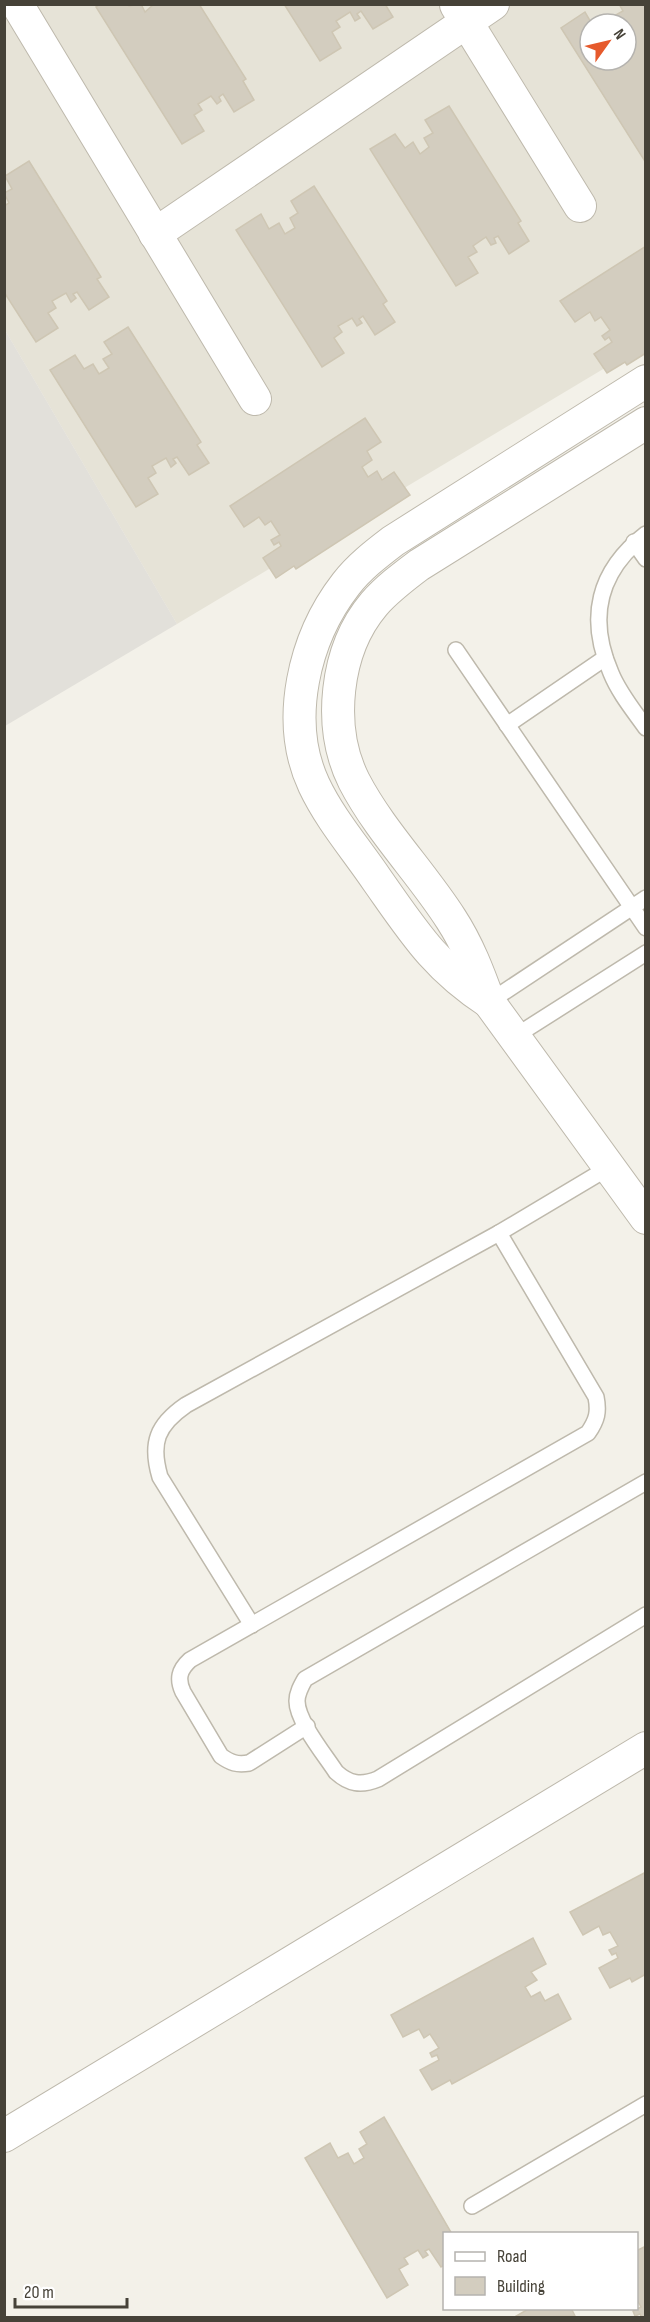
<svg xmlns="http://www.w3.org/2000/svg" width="650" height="2322" viewBox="0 0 650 2322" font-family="'Sofia Sans Condensed',sans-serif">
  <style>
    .residential { fill: #e6e3d7; fill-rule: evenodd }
    .industrial { fill: #e2e0da }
    .building { fill: #d3cdbf; stroke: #cec6b3; stroke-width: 1.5 }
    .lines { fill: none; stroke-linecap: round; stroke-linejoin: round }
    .service-casing { stroke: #beb9ac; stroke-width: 18 }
    .minor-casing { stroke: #beb9ac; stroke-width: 34 }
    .service { stroke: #fff; stroke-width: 15 }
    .minor { stroke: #fff; stroke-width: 32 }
  </style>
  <rect width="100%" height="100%" fill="#f3f1e9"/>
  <path class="residential" d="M4,5H645V344L177,624L5,330ZM590,24H626V60H590Z"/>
  <path class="industrial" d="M5,330L177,624L5,726H4Z"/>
  <g class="building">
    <path d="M100,4H128L129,6L141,4L145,12L154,4H199L246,79L243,81L254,100L234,112L223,94L219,97L221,101L217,104L211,96L198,104L202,110L194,115L204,131L182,144L96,7Z"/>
    <path d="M284,4H385L393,17L373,29L361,11L357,14L360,18L355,21L350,12L336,21L340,27L332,32L341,48L320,61Z"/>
    <path d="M619,4H646V163L561,28L585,12L592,24H590V60H626V24H619L614,16L623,11Z"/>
    <path d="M449,106L521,221L518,223L529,241L509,254L498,236L494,238L496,243L491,245L486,237L473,246L477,252L468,257L478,273L456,286L370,149L395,134L405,148L413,142L420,154L429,147L424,138L433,133L425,120Z"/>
    <path d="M29,161L101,277L97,279L109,297L89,310L77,292L73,294L76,298L71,302L66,293L52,301L56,308L48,313L58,328L36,342L4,292V206L9,203L4,193L12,189L5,176Z"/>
    <path d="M314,186L387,301L383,304L395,322L375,335L363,316L359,319L362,323L357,326L352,318L338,326L342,332L334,338L344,353L322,367L236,230L261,214L269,229L279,223L285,234L295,228L290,218L298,213L291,201Z"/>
    <path d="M646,246V353L627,365L625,362L607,373L594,354L612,342L609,337L605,340L602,336L610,330L601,317L595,321L590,312L575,322L560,301Z"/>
    <path d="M128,327L201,442L197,445L209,463L189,475L177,457L173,459L176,463L171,467L166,458L152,466L156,473L148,478L158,494L136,507L50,370L75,355L84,369L93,364L99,374L109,368L103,359L112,354L104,342Z"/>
    <path d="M365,418L381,442L367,451L372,460L362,467L368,477L377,471L382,480L394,472L410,495L296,569L294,566L276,578L263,558L281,546L279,542L274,545L271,540L280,535L271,521L265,525L259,517L244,527L230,506Z"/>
    <path d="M646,1872V1974L632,1982L630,1978L610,1988L599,1968L618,1958L616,1953L612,1955L609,1950L618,1946L610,1932L603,1935L599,1926L583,1935L570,1912Z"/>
    <path d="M533,1938L546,1964L531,1972L537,1980L525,1987L531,1997L540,1992L545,2001L558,1994L571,2019L452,2084L450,2080L432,2090L420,2070L439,2060L437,2055L432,2057L430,2053L439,2048L430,2034L424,2038L419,2029L403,2037L391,2015Z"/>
    <path d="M384,2117L452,2234H444V2265L441,2267L429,2249L425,2251L428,2255L423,2258L418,2250L404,2258L408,2264L399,2269L408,2285L387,2298L305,2158L330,2143L338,2158L348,2153L354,2164L364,2158L359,2149L367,2144L360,2132Z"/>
    <path d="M646,2246V2318H642L640,2314L635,2316L633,2311L641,2307L636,2298V2251Z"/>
    <path d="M530,2308H571L575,2316L513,2318Z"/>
  </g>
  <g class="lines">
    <g class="service-casing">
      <g id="service">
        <path d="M646,534C598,571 587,618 611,673C619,693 634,711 646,728"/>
        <path d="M634,542L646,559"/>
        <path d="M456,650L646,928"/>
        <path d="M507,725L605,658"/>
        <path d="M489,1002L646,898"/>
        <path d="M514,1037L646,953"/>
        <path d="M646,1482L305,1679C301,1686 297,1693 297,1701C297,1721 325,1755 336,1772C349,1784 361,1786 378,1779L646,1615"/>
        <path d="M252,1625L160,1477C150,1443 157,1425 186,1405L499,1233L608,1168"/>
        <path d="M307,1726L249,1763C237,1765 231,1763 221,1756L183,1692C177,1679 179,1670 190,1660L588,1433C597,1420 599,1412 596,1397L499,1233"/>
        <path d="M472,2206L646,2104"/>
      </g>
    </g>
    <g class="minor-casing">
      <g id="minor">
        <path d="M17,4L255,399"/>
        <path d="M456,5L580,206"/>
        <path d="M155,234L493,4"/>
        <path d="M646,423L419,565C403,577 387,589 374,604C335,650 327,727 354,781C380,831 421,872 451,919C468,945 479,974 489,1002L646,1218"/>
        <path d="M489,1002C435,967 413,931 377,880C356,849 330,819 314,785C284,721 304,638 346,584C359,567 376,554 393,541L646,381"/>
        <path d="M4,2136L646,1748"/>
      </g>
    </g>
    <use href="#service" class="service"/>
    <use href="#minor" class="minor"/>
  </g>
  <rect width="650" height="2322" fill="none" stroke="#464238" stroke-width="12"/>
  <rect x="443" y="2232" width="195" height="78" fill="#ffffff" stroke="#b5b3af" stroke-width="1.5"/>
  <rect x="455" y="2252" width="30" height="9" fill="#ffffff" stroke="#b5b3af" stroke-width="1.5"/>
  <text x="497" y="2262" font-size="18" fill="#464238">Road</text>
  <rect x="455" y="2277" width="30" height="18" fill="#d3cdbf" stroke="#b5b3af" stroke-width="1.5"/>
  <text x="497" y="2292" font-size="18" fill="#464238">Building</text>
  <g transform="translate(608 42) rotate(56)"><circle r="28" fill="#ffffff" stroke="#b5b3af" stroke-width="1.5"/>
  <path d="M0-4.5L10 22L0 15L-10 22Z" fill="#e65a2c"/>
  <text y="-9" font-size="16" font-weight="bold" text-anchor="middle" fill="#464238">N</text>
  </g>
  <path d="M15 2298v9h112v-9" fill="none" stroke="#464238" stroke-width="3"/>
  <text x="24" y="2298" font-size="18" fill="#464238" stroke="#ffffff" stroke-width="4.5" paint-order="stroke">20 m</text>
</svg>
